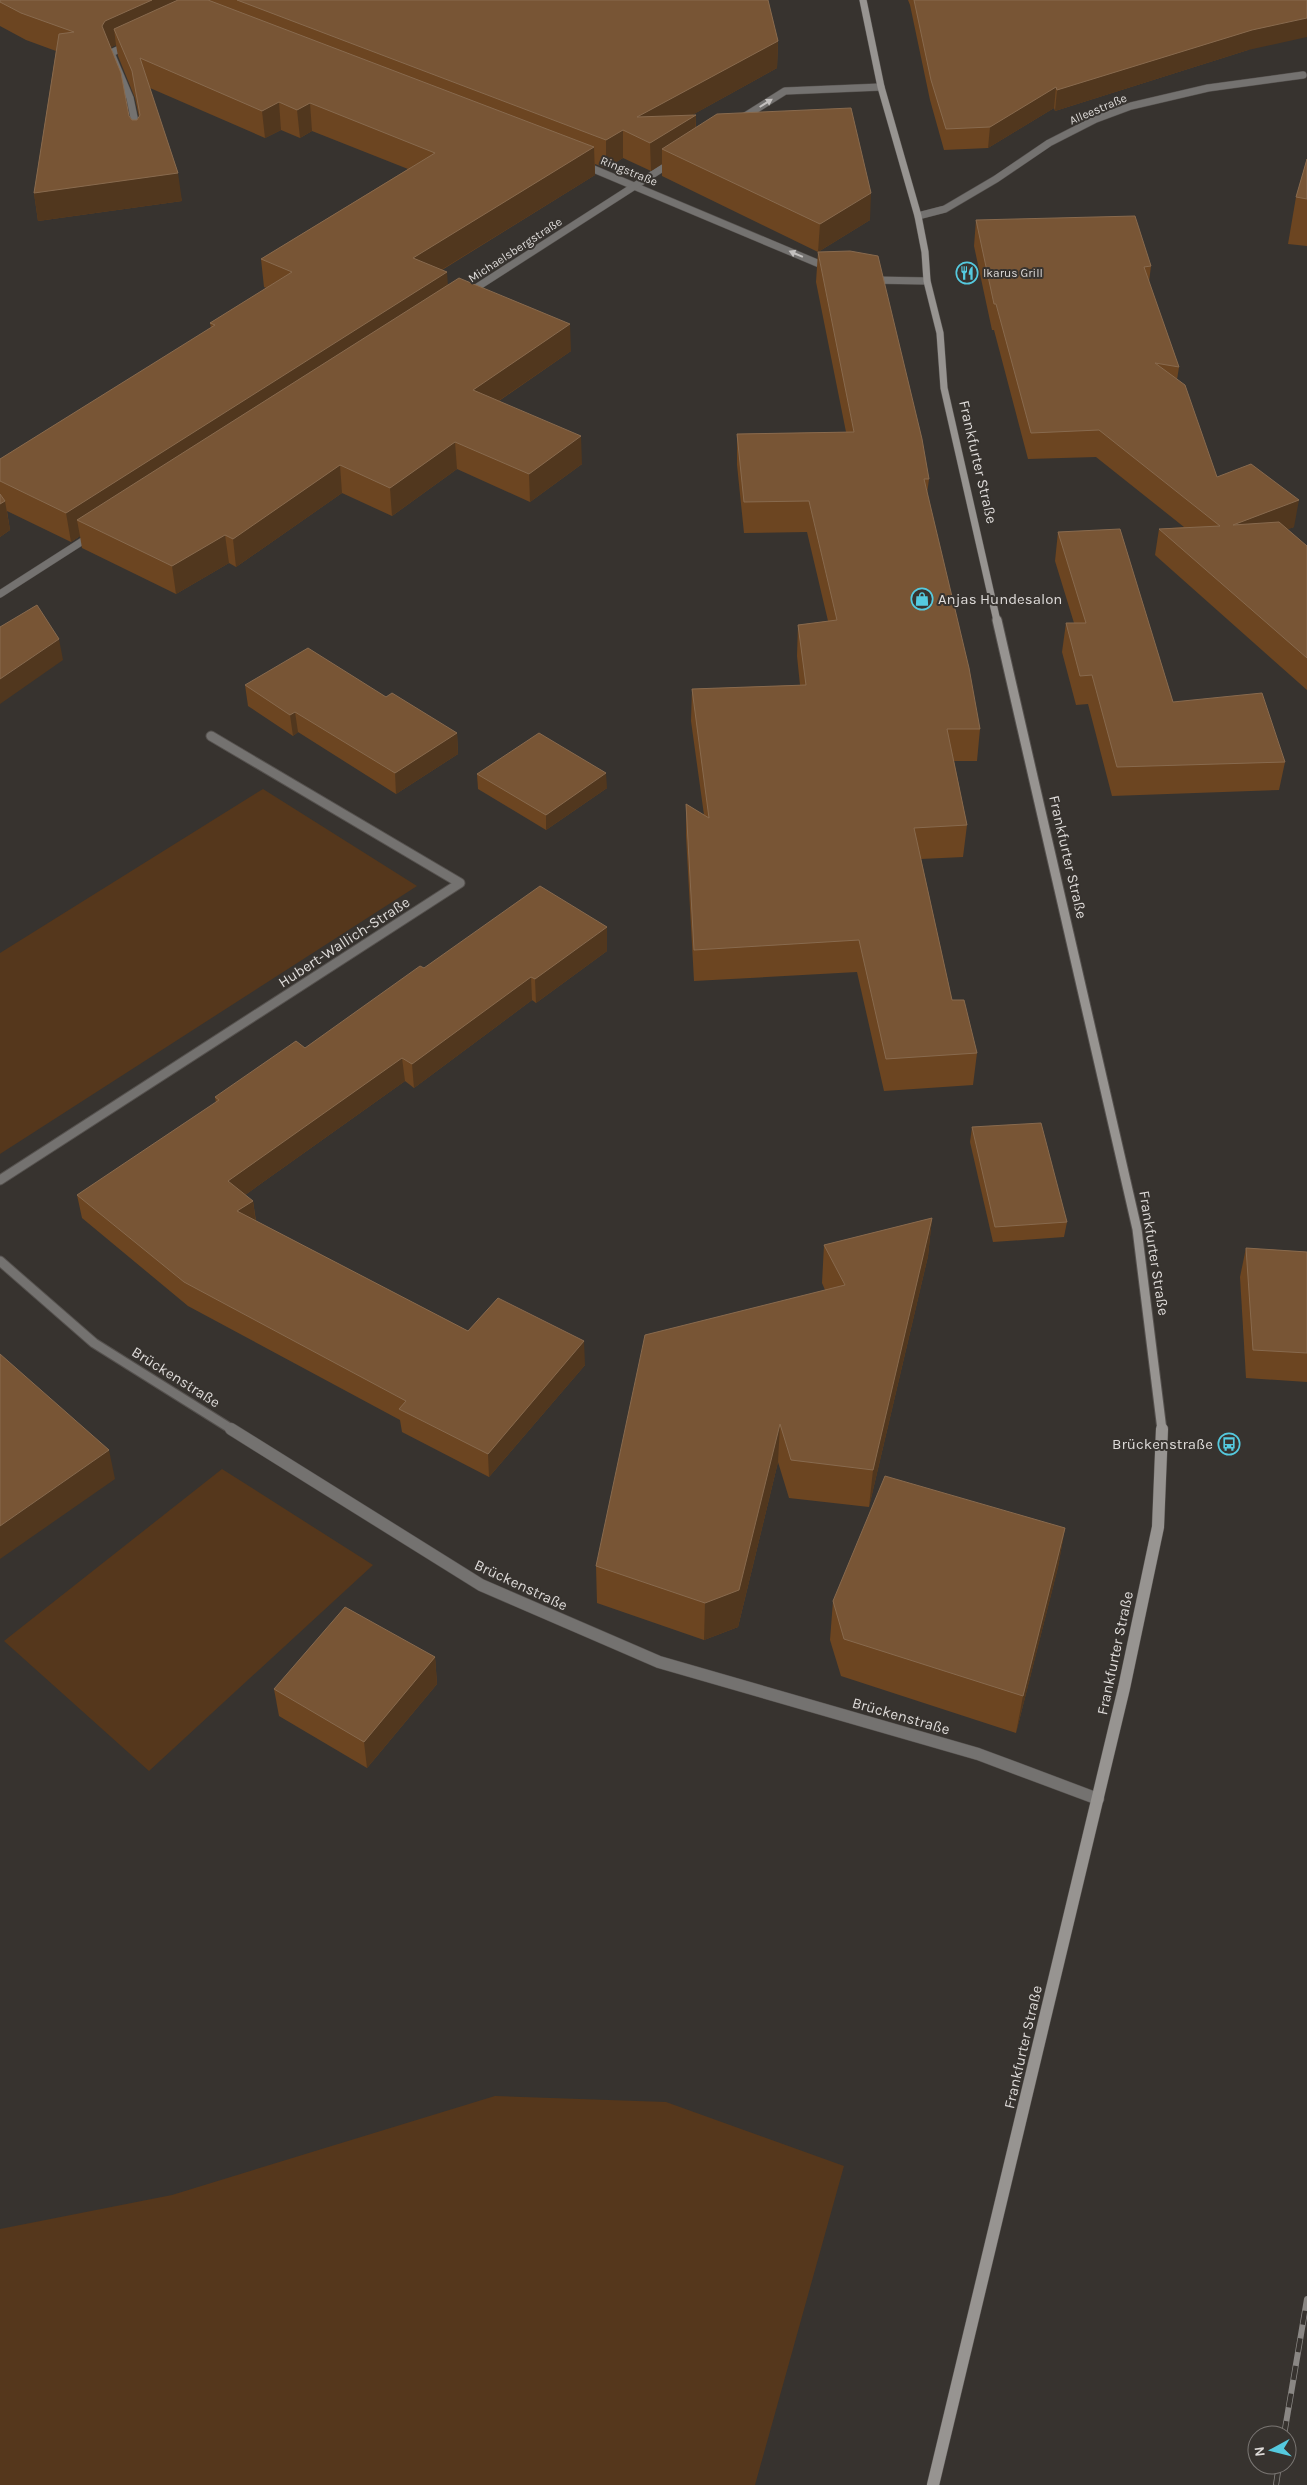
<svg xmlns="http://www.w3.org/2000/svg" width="1307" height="2485" viewBox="0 0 1307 2485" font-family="Karla,sans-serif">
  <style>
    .green { fill: #55371c }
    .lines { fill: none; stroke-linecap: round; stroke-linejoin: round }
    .lane-casing { stroke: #55514e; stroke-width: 8 }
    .street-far2-casing { stroke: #55514e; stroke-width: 8 }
    .street-far1-casing { stroke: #55514e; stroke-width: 11 }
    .street-casing { stroke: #55514e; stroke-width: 13 }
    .secondary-far2-casing { stroke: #55514e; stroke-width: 8 }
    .secondary-far1-casing { stroke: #55514e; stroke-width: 11 }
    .secondary-casing { stroke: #55514e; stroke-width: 13 }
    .lane { stroke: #747270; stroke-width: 7 }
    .street-far2 { stroke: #747270; stroke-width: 7 }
    .street-far1 { stroke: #747270; stroke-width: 9 }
    .street { stroke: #747270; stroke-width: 12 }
    .secondary-far2 { stroke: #979491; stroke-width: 7 }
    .secondary-far1 { stroke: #979491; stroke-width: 9 }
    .secondary { stroke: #979491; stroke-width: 12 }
    .rail-casing { stroke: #8a8784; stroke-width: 6 }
    .rail { stroke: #37332f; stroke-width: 4.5; stroke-dasharray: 14; stroke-linecap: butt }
    .wall { fill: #6c4521; fill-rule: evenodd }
    .shaded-wall { fill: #51371e }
    .building { fill: #785535; stroke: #886a4e }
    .oneway { fill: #c4c1bf }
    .labels { text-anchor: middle; stroke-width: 4; stroke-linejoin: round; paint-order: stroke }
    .far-street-label { font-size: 12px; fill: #dedbd9; stroke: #37332f }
    .far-poi-label { font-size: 12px; fill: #dedbd9; stroke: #37332f; text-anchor: start }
    .street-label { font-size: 15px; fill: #dedbd9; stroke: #37332f }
    .poi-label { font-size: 15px; fill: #dedbd9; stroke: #37332f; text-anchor: start }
  </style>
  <rect width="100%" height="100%" fill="#37332f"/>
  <g class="green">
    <path d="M263,789L417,886L0,1154V953Z"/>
    <path d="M222,1469L373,1565L149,1771L4,1641Z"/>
    <path d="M495,2096L666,2102L844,2166L755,2485H0V2229L172,2195Z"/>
  </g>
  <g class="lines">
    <g class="lane-casing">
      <path id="lane" d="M128,45L111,53L130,98L137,132"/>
    </g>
    <g class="street-far2-casing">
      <g id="street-far2">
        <path d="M739,120L785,91L881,87"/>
        <path d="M584,165L829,268"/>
        <path d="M918,216L945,209L996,179L1049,143L1096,119L1131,106L1208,88L1303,75"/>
        <path d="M871,280L927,281"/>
        <path d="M468,293L672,162"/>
        <path d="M0,594L92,535"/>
      </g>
    </g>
    <g class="street-far1-casing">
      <g id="street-far1">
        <path d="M0,1180L460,883L211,736"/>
        <path d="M0,1261L94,1343L233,1430"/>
      </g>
    </g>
    <g class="street-casing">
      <path id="street" d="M231,1429L481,1585L659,1662L978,1754L1098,1799"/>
    </g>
    <g class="secondary-far2-casing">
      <path id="secondary-far2" d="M863,0L881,87L918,216L925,252L927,281L940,333L944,388L997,621"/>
    </g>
    <g class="secondary-far1-casing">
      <path id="secondary-far1" d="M997,620L1137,1229L1162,1430"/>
    </g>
    <g class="secondary-casing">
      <path id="secondary" d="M933,2485L1124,1688L1158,1527L1162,1429"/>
    </g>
    <use href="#lane" class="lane"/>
    <use href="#street-far2" class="street-far2"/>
    <use href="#street-far1" class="street-far1"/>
    <use href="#street" class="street"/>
    <use href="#secondary-far2" class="secondary-far2"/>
    <use href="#secondary-far1" class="secondary-far1"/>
    <use href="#secondary" class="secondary"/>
    <g class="rail-casing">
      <g id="rail">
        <path d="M1284,2435L1307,2299"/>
        <path d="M1276,2485L1279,2465"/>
      </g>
    </g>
    <use href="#rail" class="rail"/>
  </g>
  <g class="wall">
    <path d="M0,0H768L778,41L777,68L692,115H696V128L870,220L818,252L662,176V164L651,171L623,158L606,168L595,164V175L442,270L448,286L571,351L499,401L582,464L530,502L457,469L392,516L342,493L236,567L229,563L176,594L82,548L80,536L71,542L7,511L10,530L0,537V459L211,328L210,323L266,288L264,287L261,259L408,169L312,131L300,138L281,130L265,138L150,88L182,201L38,221L34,193L56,51L26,40L0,26ZM116,45L118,56L135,98L139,117L137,120H132L129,116L111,47Z"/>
    <path d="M908,0H1307L1248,50L1055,111L1054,108L988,148L944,150L930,100L910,5Z"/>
    <path d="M1307,159V246L1288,244L1296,197Z"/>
    <path d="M976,220L1151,266L1149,282L1179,367L1177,380L1217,477L1294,527L1287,529L1307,546V690L1155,555L1159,529L1184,527L1096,457L1028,459L994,330H992L974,246Z"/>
    <path d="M818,252L929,479L927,494L980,729L977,761H954L967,825L963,857L921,859L952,1000L977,1053L973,1085L884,1091L857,972L694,981L686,836V804L704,815L691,721L692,689L800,685L797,656L798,625L828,621L807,532L744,533L737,465V434L846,432L816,282Z"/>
    <path d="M1058,532L1173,702L1285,762L1279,790L1112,796L1088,704L1076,705L1062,652L1066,623H1074L1055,561Z"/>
    <path d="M245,685L386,697L457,733L458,754L396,794L298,732L293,736L248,706Z"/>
    <path d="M477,774L607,788L546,830L478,789Z"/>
    <path d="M607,951L536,1003L532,1000L414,1088L405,1081L245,1195L253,1201L256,1221L468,1331L585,1365L489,1477L402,1432L400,1420L188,1306L82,1218L77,1195L216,1103L215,1097L305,1048L424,968Z"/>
    <path d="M972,1127L1067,1222L1064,1237L993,1242L970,1142Z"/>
    <path d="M932,1218L928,1256L869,1507L789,1498L778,1462L738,1627L704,1640L597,1603L596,1566L825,1290L822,1283L824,1245Z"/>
    <path d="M1246,1248L1307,1252V1382L1246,1378L1240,1277Z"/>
    <path d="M1065,1528L1058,1567L1016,1733L841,1676L830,1640L833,1601Z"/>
    <path d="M435,1657L437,1684L367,1768L279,1716L274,1689Z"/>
  </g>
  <g class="shaded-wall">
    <path d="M152,0H179L114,29L116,45L109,48L102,26L105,21Z"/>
    <path d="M1307,18V37L1248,50L1055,111L1057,90L1252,30Z"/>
    <path d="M778,41L777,68L645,141L637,117Z"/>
    <path d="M1056,87L1054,108L988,148L990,127Z"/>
    <path d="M279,102L281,130L265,138L262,111Z"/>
    <path d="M310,103L312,131L300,138L297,110Z"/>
    <path d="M696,115L695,142L662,149V164L651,171L650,143Z"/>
    <path d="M623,130V158L606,168V140Z"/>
    <path d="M594,147L595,175L415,286L413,258Z"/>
    <path d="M178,173L182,201L38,221L34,193Z"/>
    <path d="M871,193L870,220L818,252L820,224Z"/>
    <path d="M447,272L449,300L77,520L80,536L71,542L66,513Z"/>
    <path d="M570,324L571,351L475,417L473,390Z"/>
    <path d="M581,436L582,464L530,502L529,474Z"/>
    <path d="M455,442L457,469L392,516L390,488Z"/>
    <path d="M340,465L342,493L236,567L233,539Z"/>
    <path d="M1299,500L1294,527L1229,552L1233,525Z"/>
    <path d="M5,501L10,530L0,537V504Z"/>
    <path d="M225,535L229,563L176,594L172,566Z"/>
    <path d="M59,639L63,660L0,704V679Z"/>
    <path d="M295,712L298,732L293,736L290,715Z"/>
    <path d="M457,733L458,754L396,794L395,773Z"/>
    <path d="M606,773L607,788L546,830V815Z"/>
    <path d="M607,927V951L536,1003L535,979Z"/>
    <path d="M531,977L532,1000L414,1088L412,1064Z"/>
    <path d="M402,1058L405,1081L231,1205L228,1181Z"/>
    <path d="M253,1201L256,1224L237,1211Z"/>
    <path d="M932,1218L928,1256L869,1507L873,1470Z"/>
    <path d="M584,1341L585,1365L489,1477L488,1454Z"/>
    <path d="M780,1424L778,1462L738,1627L704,1640L705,1603Z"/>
    <path d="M109,1450L115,1479L0,1559V1526Z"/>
    <path d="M1065,1528L1058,1567L1016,1733L1023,1696Z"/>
    <path d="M435,1657L437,1684L367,1768L364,1742Z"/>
  </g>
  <g class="building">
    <path d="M0,0H152L105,21L102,26L121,73L129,116L132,120H137L140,115L132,71L114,29L178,0H208L594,147L413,258L447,272L66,513L0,481V459L215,325L210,323L292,272L261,259L435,153L310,103L297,110L279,102L262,111L140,58L178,173L34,193L59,34L74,32L21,13L0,2Z"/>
    <path d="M237,0H768L778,41L637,117L696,115L650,143L623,130L606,140Z"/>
    <path d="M914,0H1307V18L1252,30L1057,90L1056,87L990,127L946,129L931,80Z"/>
    <path d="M851,108L871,193L820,224L662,149L717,114Z"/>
    <path d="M1307,159V199L1296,197Z"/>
    <path d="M1135,216L1151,266L1144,267L1179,367L1155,363L1185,385L1217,477L1251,464L1299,500L1233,525L1279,522L1307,546V658L1159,529L1220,526L1099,430L1031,433L996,304H994L976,220Z"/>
    <path d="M850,251L878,256L922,439L929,479H924L969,668L980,729H947L967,825L914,828L952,1000H964L977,1053L886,1059L859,940L694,950L686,804L709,818L692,689L806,685L798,625L837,620L809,501L744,502L737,434L854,432L818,252Z"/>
    <path d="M459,278L570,324L473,390L581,436L529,474L455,442L390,488L340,465L233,539L225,535L172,566L77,520Z"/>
    <path d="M0,494L5,501L0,504Z"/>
    <path d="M1120,529L1173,702L1262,693L1285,762L1117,767L1092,675L1080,676L1066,623H1086L1058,532Z"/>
    <path d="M37,605L59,639L0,679V627Z"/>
    <path d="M308,648L386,697L392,693L457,733L395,773L295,712L290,715L245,685Z"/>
    <path d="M539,733L606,773L546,815L477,774Z"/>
    <path d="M540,886L607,927L535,979L531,977L412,1064L402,1058L228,1181L253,1201L237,1211L468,1331L498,1298L584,1341L488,1454L399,1409L406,1401L184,1282L77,1195L219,1100L215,1097L296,1041L305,1048L420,966L424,968Z"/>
    <path d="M1041,1123L1067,1222L995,1227L972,1127Z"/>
    <path d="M932,1218L873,1470L791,1460L780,1424L739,1590L705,1603L596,1566L645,1335L845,1285L824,1245Z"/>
    <path d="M1246,1248L1307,1252V1353L1253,1350Z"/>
    <path d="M0,1354L109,1450L0,1526Z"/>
    <path d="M885,1476L1065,1528L1023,1696L844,1639L833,1601Z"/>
    <path d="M345,1607L435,1657L364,1742L274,1689Z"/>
  </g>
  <defs><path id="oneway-solid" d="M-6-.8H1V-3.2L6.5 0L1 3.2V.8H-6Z" transform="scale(1.25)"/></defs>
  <g class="oneway">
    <use href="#oneway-solid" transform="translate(766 103) rotate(-32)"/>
    <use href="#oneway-solid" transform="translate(796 254) rotate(-157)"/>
  </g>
  <defs>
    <g id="restaurant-ring" transform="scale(1.125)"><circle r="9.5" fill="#37332f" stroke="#55cadf" stroke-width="1.5"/><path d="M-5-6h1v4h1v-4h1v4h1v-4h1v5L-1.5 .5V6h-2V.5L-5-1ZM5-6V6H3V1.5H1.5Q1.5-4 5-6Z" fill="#55cadf"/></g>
    <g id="shop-ring" transform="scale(1.125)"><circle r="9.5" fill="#37332f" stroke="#55cadf" stroke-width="1.5"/><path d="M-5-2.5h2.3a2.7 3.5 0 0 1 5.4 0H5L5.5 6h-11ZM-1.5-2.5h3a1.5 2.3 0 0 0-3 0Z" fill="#55cadf"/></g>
    <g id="bus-ring" transform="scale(1.125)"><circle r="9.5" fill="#37332f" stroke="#55cadf" stroke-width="1.5"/><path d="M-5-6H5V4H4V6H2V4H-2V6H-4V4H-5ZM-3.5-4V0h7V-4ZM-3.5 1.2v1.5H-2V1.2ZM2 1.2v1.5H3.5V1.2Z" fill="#55cadf"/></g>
  </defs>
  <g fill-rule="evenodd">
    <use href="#restaurant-ring" x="967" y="273"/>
    <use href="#shop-ring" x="922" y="599"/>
    <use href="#bus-ring" x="1229" y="1444"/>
  </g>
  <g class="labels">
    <g class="far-street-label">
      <text transform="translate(1098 109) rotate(-23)" y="4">Alleestraße</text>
      <text transform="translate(629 171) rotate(22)" y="4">Ringstraße</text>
      <text transform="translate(515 250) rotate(-33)" y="4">Michaelsbergstraße</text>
    </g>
    <g class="far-poi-label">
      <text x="983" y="277">Ikarus Grill</text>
    </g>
    <g class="street-label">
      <text transform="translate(978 462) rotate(77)" y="5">Frankfurter Straße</text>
      <text transform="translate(1068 857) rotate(77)" y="5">Frankfurter Straße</text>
      <text transform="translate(344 942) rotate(-33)" y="5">Hubert-Wallich-Straße</text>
      <text transform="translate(1154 1253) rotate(81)" y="5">Frankfurter Straße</text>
      <text transform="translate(176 1377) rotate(32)" y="5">Brückenstraße</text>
      <text transform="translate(521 1585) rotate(25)" y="5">Brückenstraße</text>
      <text transform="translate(1115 1653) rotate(-78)" y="5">Frankfurter Straße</text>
      <text transform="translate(901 1716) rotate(16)" y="5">Brückenstraße</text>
      <text transform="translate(1023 2047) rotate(-77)" y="5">Frankfurter Straße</text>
    </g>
    <g class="poi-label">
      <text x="938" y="604">Anjas Hundesalon</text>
      <text x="1213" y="1449" text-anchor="end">Brückenstraße</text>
    </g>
  </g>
  <g transform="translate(1272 2450) rotate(263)"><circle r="24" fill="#37332f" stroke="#7a7673"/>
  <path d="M0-4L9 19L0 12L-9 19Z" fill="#55cadf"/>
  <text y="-8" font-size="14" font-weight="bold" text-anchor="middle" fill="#dedbd9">N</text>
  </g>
</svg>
